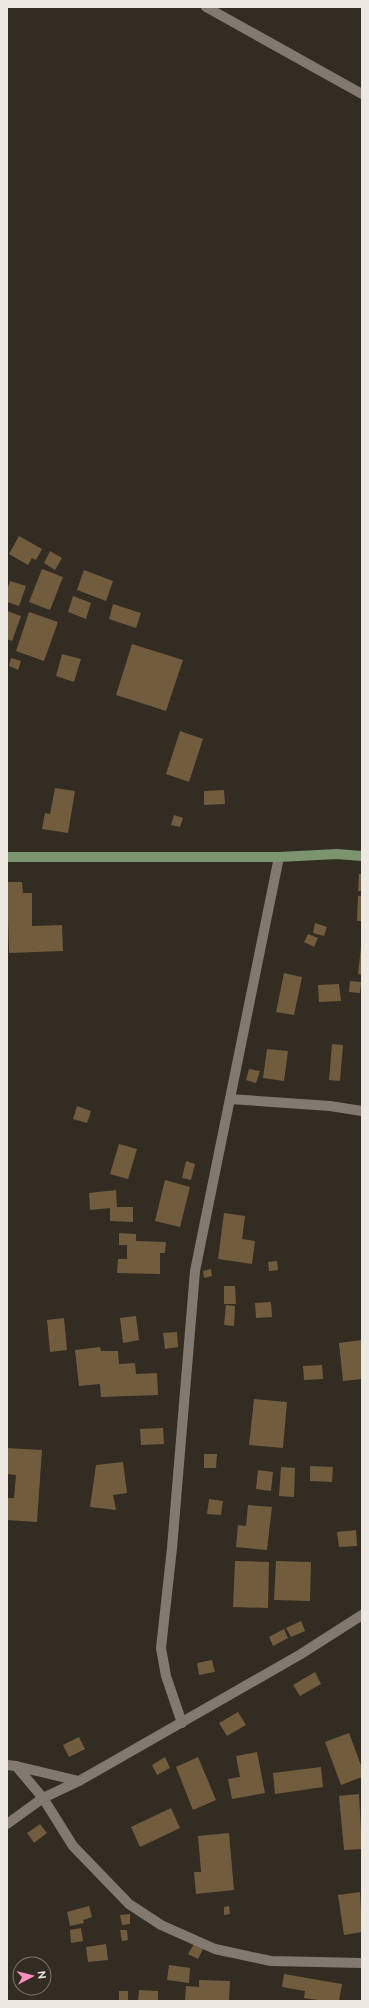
<svg xmlns="http://www.w3.org/2000/svg" width="369" height="2008" viewBox="0 0 369 2008" font-family="Ubuntu,sans-serif">
  <style>
    .building { fill: #715c3d }
    .lines { fill: none; stroke-linecap: round; stroke-linejoin: round }
    .street { stroke: #827a70; stroke-width: 10 }
    .secondary { stroke: #7c956e; stroke-width: 10 }
  </style>
  <rect width="100%" height="100%" fill="#322c23"/>
  <g class="building">
    <path d="M19,536L42,549L36,560L32,558L28,565L9,554Z"/>
    <path d="M50,551L62,558L55,570L44,563Z"/>
    <path d="M42,569L63,577L50,610L29,602Z"/>
    <path d="M84,570L113,581L106,601L77,590Z"/>
    <path d="M10,581L26,586L19,606L7,602V590Z"/>
    <path d="M73,596L91,603L86,619L68,612Z"/>
    <path d="M113,604L141,613L136,628L109,619Z"/>
    <path d="M7,611L21,616L12,641L7,639Z"/>
    <path d="M29,612L58,622L44,661L16,651Z"/>
    <path d="M132,644L183,660L166,711L116,695Z"/>
    <path d="M62,654L81,659L74,682L56,676Z"/>
    <path d="M11,658L21,661L18,670L9,666Z"/>
    <path d="M180,731L203,739L189,782L166,774Z"/>
    <path d="M55,788L75,791L68,833L42,829L45,813L50,814Z"/>
    <path d="M224,790L225,804L204,805V791Z"/>
    <path d="M174,815L183,818L180,827L171,825Z"/>
    <path d="M359,874H362V891H358Z"/>
    <path d="M7,882H22L23,893H32V926L62,925L63,951L9,953Z"/>
    <path d="M358,896H362V921H357Z"/>
    <path d="M315,923L327,927L324,936L313,933Z"/>
    <path d="M308,934L318,938L314,947L304,942Z"/>
    <path d="M361,947H362V975L358,974Z"/>
    <path d="M284,973L302,977L294,1015L276,1012Z"/>
    <path d="M350,981L361,982L360,993L349,992Z"/>
    <path d="M339,984L341,1001L319,1002L318,985Z"/>
    <path d="M332,1044L343,1045L340,1081L329,1080Z"/>
    <path d="M267,1049L288,1051L284,1081L263,1078Z"/>
    <path d="M249,1069L260,1071L256,1083L246,1080Z"/>
    <path d="M77,1106L91,1111L87,1123L73,1119Z"/>
    <path d="M119,1144L137,1149L128,1179L110,1174Z"/>
    <path d="M186,1161L195,1164L191,1180L182,1178Z"/>
    <path d="M165,1180L190,1187L180,1227L155,1221Z"/>
    <path d="M116,1190L117,1207H133V1222L110,1221V1208L90,1210L89,1193Z"/>
    <path d="M224,1213L245,1216L242,1239L255,1241L252,1264L218,1259Z"/>
    <path d="M119,1233L136,1234V1241L166,1242L165,1253H160V1274L117,1273L118,1259H127V1245H119Z"/>
    <path d="M277,1261L278,1270L269,1271L268,1262Z"/>
    <path d="M211,1269L212,1276L204,1278L203,1271Z"/>
    <path d="M224,1286H235L236,1304H224Z"/>
    <path d="M271,1302L272,1317L256,1318L255,1303Z"/>
    <path d="M226,1305L235,1306L234,1326L224,1325Z"/>
    <path d="M136,1316L139,1340L123,1343L120,1318Z"/>
    <path d="M64,1318L67,1350L50,1352L47,1320Z"/>
    <path d="M177,1332L178,1347L165,1349L163,1333Z"/>
    <path d="M362,1340V1379L343,1381L339,1343Z"/>
    <path d="M100,1347L101,1351H118L119,1364L135,1363L136,1374L157,1373L158,1395L101,1397L100,1384L79,1386L75,1350Z"/>
    <path d="M322,1365L323,1379L304,1380L303,1366Z"/>
    <path d="M254,1399L287,1402L283,1448L249,1445Z"/>
    <path d="M163,1428L164,1444L141,1445L140,1429Z"/>
    <path d="M7,1448L42,1450L37,1522L7,1520V1498H14L16,1475L7,1474Z"/>
    <path d="M204,1454H217L216,1468H204Z"/>
    <path d="M123,1462L127,1493L113,1495L116,1510L90,1507L96,1465Z"/>
    <path d="M310,1466L333,1467L332,1482L310,1481Z"/>
    <path d="M281,1467L295,1468L294,1497L279,1496Z"/>
    <path d="M258,1470L273,1472L271,1491L256,1489Z"/>
    <path d="M209,1499L223,1501L221,1515L207,1514Z"/>
    <path d="M248,1505L272,1507L267,1550L236,1547L238,1525L246,1526Z"/>
    <path d="M356,1530L357,1546L339,1547L337,1532Z"/>
    <path d="M235,1561L269,1562L268,1608L233,1607Z"/>
    <path d="M276,1561L311,1562L310,1601L274,1600Z"/>
    <path d="M301,1621L305,1631L291,1637L286,1628Z"/>
    <path d="M284,1629L288,1638L273,1646L269,1637Z"/>
    <path d="M212,1660L215,1672L199,1675L197,1663Z"/>
    <path d="M315,1672L321,1684L300,1696L293,1685Z"/>
    <path d="M238,1712L246,1725L227,1736L219,1723Z"/>
    <path d="M349,1733L362,1768V1777L341,1785L325,1742Z"/>
    <path d="M79,1737L85,1749L69,1757L63,1745Z"/>
    <path d="M257,1752L265,1793L232,1799L228,1779L240,1777L236,1756Z"/>
    <path d="M165,1757L170,1768L157,1775L152,1765Z"/>
    <path d="M198,1757L216,1800L193,1810L176,1767Z"/>
    <path d="M321,1767L323,1787L275,1794L273,1773Z"/>
    <path d="M359,1794L362,1849L344,1850L339,1796Z"/>
    <path d="M171,1808L180,1828L140,1847L131,1827Z"/>
    <path d="M40,1824L47,1833L34,1843L27,1833Z"/>
    <path d="M229,1833L234,1890L196,1894L194,1872H201L198,1836Z"/>
    <path d="M360,1892L362,1932L344,1935L338,1895Z"/>
    <path d="M89,1906L92,1917L83,1920L84,1923L70,1926L67,1912Z"/>
    <path d="M229,1906L230,1914L224,1915V1907Z"/>
    <path d="M130,1914V1924L122,1925L120,1915Z"/>
    <path d="M81,1928L83,1941L71,1943L70,1930Z"/>
    <path d="M120,1930H127L128,1940L122,1941Z"/>
    <path d="M106,1944L108,1960L88,1962L86,1947Z"/>
    <path d="M194,1944L203,1949L198,1959L188,1954Z"/>
    <path d="M169,1965L190,1968L189,1983L167,1980Z"/>
    <path d="M284,1974L342,1984L339,2001H325L304,1998L305,1991L282,1987Z"/>
    <path d="M199,1980L230,1981L229,2001H185L186,1986L199,1987Z"/>
    <path d="M139,1990L158,1991V2001H138Z"/>
    <rect x="119" y="1991" width="9" height="10"/>
  </g>
  <g class="lines">
    <g class="street">
      <path d="M206,7L362,94"/>
      <path d="M230,1099L330,1106L362,1111"/>
      <path d="M182,1723L166,1676L161,1648L172,1548L195,1271L279,857"/>
      <path d="M7,1765L16,1766L79,1781"/>
      <path d="M16,1766L43,1798L73,1846L129,1904L161,1925L215,1949L271,1961L362,1963"/>
      <path d="M7,1824L43,1798L79,1781L301,1654L362,1615"/>
    </g>
    <path class="secondary" d="M7,857H279L337,854L362,856"/>
  </g>
  <rect width="369" height="2008" fill="none" stroke="#ece8e2" stroke-width="16"/>
  <g transform="translate(32 1976) rotate(83)"><circle r="19" fill="#322c23" stroke="#7c776f"/>
  <path d="M0-3L7 15L0 10L-7 15Z" fill="#fe8ebd"/>
  <text y="-6" font-size="11" font-weight="bold" text-anchor="middle" fill="#ece8e2">N</text>
  </g>
</svg>
